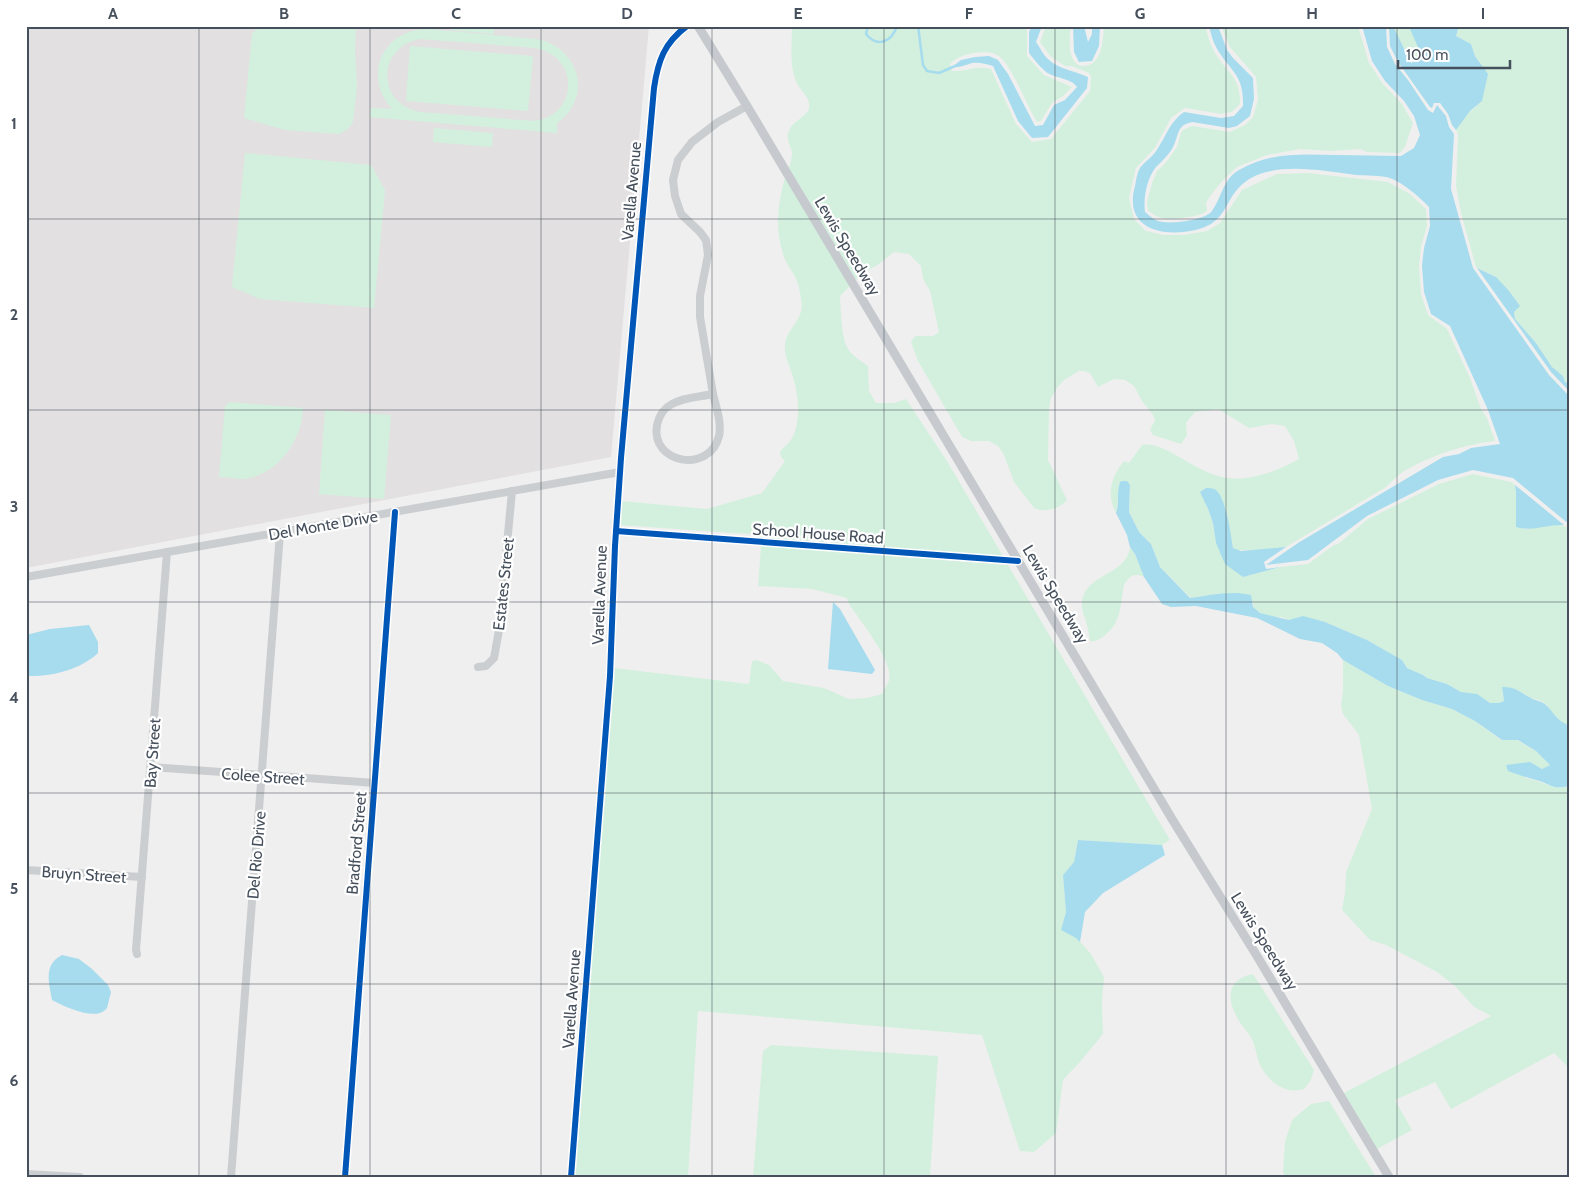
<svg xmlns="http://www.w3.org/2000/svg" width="1596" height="1203" viewBox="0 0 1596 1203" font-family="Cabin,sans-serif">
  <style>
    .education { fill: #e2e0e1 }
    .green { fill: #d3f0de; fill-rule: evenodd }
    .water { fill: #a6dcee }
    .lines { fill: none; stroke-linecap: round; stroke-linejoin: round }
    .stream { stroke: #a6dcee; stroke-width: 2.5 }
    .minor { stroke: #cbced0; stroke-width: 8 }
    .major { stroke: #c6cace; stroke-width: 9 }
    .cycleway-casing { stroke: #fff; stroke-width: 9 }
    .cycleway { stroke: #0057b8; stroke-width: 6 }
    .grid { fill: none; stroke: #46505c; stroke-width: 1; stroke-opacity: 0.55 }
    .labels { text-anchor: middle; stroke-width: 4.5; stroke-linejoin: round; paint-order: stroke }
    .street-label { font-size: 16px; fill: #46505c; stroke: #fff }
    .neatline { fill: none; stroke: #46505c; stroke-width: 2 }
    .grid-label { font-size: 16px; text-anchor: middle; font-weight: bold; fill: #46505c }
  </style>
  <rect width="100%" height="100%" fill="#f0efef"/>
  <path class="education" d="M26,26H649L611,457L26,568Z"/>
  <g class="green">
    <path d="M259,26H356L355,51L357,85L353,122L348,129L339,134L285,130L244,118L252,34Z"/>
    <path d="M452,26H494V34L451,30Z"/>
    <path d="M792,26H1019L1027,30V56L1044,75L1072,87L1063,96L1052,103L1041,121L1037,122C1027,106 1013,68 1000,57C993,51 983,52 974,53C964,55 957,57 950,64L952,71C967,72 974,65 991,69L1016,124L1032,142L1051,139L1090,91L1091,77L1089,73L1072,66H1065L1050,56L1040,42L1046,26H1070C1071,35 1068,46 1071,54C1072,59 1076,65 1081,66C1102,67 1103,42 1104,26H1205C1208,34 1209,42 1213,49C1224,72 1241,74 1240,104L1232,112L1221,114L1185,108L1171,118L1155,148L1136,168L1129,198L1134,219L1146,231L1163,235H1183L1207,231L1220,223L1242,190L1277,174L1308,173L1388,182L1410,194L1426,209L1427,226L1421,247L1419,266L1421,294L1428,315L1447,329L1470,378L1481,409L1487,418L1495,441C1465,444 1425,457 1400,474C1395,478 1390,483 1386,487L1286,547L1266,550H1235L1233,548L1226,509L1220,497L1205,502L1213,523L1216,543L1243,577L1280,567L1308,564L1334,545L1338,544L1368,519L1439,484L1473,474L1511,482L1515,485L1516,492V518L1523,529C1538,529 1556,519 1570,529V726L1557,720L1546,704L1541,701L1529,697L1525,694L1502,690L1504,701L1499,703H1490L1477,695L1461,692L1447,684L1427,678L1423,675L1407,668L1402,660L1367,640L1325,622L1289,620L1282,617H1270L1254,610L1253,602L1218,594L1191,598L1160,567L1151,544L1139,532L1129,512L1130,485L1122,481L1120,482C1116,494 1120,502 1116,513C1106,495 1111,477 1124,461L1129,463L1142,445C1153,443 1164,449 1174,454C1187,461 1200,470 1215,475C1242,485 1276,472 1299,459L1294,441L1285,426L1272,424L1249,428L1218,409L1195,412L1186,423L1187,435L1181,444L1153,435L1150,430L1155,420L1153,415L1142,401L1134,386L1125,380L1114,379L1098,387L1090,373L1084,371H1079L1064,380L1057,388L1051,398L1049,409L1048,460L1067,500C1059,509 1045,513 1034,508L1014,482L1004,455L998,446L989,441H971L962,437L918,361L911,342L915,336H933L939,332L930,291L923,279L921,266L909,254L894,252L876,266L862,273L856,280L789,168C790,163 792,158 792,153C791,145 785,139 789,131C792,121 807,117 809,108C811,97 799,90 796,81C789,64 792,44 792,26Z"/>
    <path d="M1221,26H1358L1369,63L1383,84L1402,104L1413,123L1405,147L1400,153L1367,152L1360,149L1330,151L1300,149L1267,155L1237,167L1224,179L1210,196L1206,203L1207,211C1200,217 1168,221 1159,217C1155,216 1151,213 1148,210L1147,202L1152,183L1157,171L1167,161L1177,147L1181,132L1183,130L1192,126L1230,132L1245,125L1253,117L1258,100L1256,77L1230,47Z"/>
    <path d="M1393,26H1411V30L1421,54L1417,60L1410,62Z"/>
    <path d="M1459,26H1570V384L1565,382L1563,376L1552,367L1536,343L1515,319L1514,312L1517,309L1496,277L1476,267L1461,213L1456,186L1458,134L1456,130C1462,118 1472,110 1482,101L1481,63L1475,56L1471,44L1456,36Z"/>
    <path d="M428,29L536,39C579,46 594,97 557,123V133L370,117L371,108L392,109C362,75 383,29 428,29ZM421,39L535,48C580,56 579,115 534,121L421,112C376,105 376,46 421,39Z"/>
    <path d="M410,46L533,56L528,111L406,101Z"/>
    <path d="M434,128L493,133L492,147L433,142Z"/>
    <path d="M245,153L371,165L385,190L374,308L260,299L232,287Z"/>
    <path d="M785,178L850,286L840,296C841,310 841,335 847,347C851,355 861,361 868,366L869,391L876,403H894L906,399L947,461L1003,556L762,538V535L620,525L622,501L707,509L762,493L785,461L781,457L780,452C783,447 789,444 792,438C802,419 798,393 792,374C789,364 784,355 785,345C787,326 805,322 801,299C800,292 799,284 795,277C792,270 786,264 784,257C775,231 777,204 785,178Z"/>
    <path d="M230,402L303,408C302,441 277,476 243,479C235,479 227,477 219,477L225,406Z"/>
    <path d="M325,410L391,415L384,499L319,494Z"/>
    <path d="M761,546L1008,565L1170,840L1162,845L1078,840L1074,862L1063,875L1066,912L1061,930L1077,938L1091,954L1104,977L1102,1001L1103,1034L1080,1062L1063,1080L1056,1133L1034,1152L1020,1151L982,1035L698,1011L688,1177H575L614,668L749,684L752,661L756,660L769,665L783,681L824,688L849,699L867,698L882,694C884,689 888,684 889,680C894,662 860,621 849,604L847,598L812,589L758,586Z"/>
    <path d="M1130,547L1135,554L1144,577C1134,573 1130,575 1124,585C1120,604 1122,623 1104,636C1100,639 1096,642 1090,641C1089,636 1089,631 1087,626C1086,618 1081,611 1082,603C1084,573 1126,577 1130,547Z"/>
    <path d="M1343,660L1388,686L1422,700L1452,709L1475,721L1501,740H1517L1536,751L1550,765L1542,769L1530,762L1525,778C1544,781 1550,790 1570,786V1069L1554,1053L1451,1109L1435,1082L1395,1100L1412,1130L1377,1149L1344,1093L1491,1016L1474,1007L1455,986L1437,972L1386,945L1370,940L1342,910L1345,893L1346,872L1372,809L1359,735L1343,714L1341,706L1343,691Z"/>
    <path d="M1253,974L1314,1070L1311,1080L1304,1089C1286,1095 1268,1082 1260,1065C1256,1056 1256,1045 1250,1036C1247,1031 1242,1026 1239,1021C1226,1000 1226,979 1253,974Z"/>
    <path d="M771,1045L938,1056L930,1177H753L763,1051Z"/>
    <path d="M1329,1101L1376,1177H1286L1283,1172L1285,1142L1292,1120L1311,1104Z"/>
  </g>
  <g class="water">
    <path d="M1032,26H1042L1036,42C1040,47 1043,55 1048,59C1058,69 1075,71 1088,77L1087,88L1048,137L1032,138L1018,121L993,66C986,64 979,62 972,63C965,65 960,68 952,67L961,60L975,57L989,56L998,60L1008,74L1035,126L1043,125L1054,105L1065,100L1077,87C1070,77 1054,79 1045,71C1039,66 1034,59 1029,53V32Z"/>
    <path d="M1073,26H1084L1088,42L1092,34V26H1100L1099,46L1092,61L1079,62L1074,52Z"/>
    <path d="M1209,26H1218L1227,50L1233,58L1253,78L1254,99L1250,116L1237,126L1229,128L1192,122C1177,125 1179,134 1174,145C1170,154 1163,160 1156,167C1147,178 1143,198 1145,212C1149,215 1153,219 1158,221C1169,225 1206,220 1212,211C1222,197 1223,179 1239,170C1271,152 1301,154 1336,155C1358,155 1380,156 1401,156L1414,148L1420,135L1414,116L1404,101L1385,81L1372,61L1362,26H1386L1387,47L1395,64L1408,80L1428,110L1433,113L1437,105L1446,116L1449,127L1454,134L1451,189L1473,268L1549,375L1570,397V525L1513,478L1473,470L1438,480L1367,516L1308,560L1266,565L1298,543L1443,457L1459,454L1471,448L1500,444L1488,410L1450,326L1431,314L1424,292L1422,266L1424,248L1430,226L1429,207C1418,196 1405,184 1390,178C1380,175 1366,176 1356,175C1324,171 1280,162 1251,178C1219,197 1234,227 1183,232C1151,235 1125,222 1135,186C1136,180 1137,173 1140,168C1145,161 1154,156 1158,148C1167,134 1170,122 1184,112L1221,118L1234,116L1243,106C1244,75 1232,73 1217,49C1213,42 1211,34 1209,26Z"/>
    <path d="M1389,26H1393L1411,63L1417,60L1421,54L1410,29L1412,26H1459L1456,36L1471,44L1475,56L1488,74L1482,101L1470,111L1456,130L1452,125L1448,114L1440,103H1434L1432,108L1430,107L1398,62L1390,46Z"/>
    <path d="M1477,268L1496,277L1509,291L1520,306L1514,312L1515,319L1536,343L1552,367L1563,376L1565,382L1570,384V392L1551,372Z"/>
    <path d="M1122,481H1127L1130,485L1129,512L1139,532L1151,544L1160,567L1190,598C1210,595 1231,590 1251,595L1253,607L1260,613L1289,620L1303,616L1325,622L1367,640L1402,660L1407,668L1423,675L1427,678L1447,684L1461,692L1477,694L1490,703H1499L1504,701L1502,687C1515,686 1521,693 1531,698C1536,701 1542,701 1546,705C1556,715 1555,719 1570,726V786C1550,790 1552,784 1536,780C1526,777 1518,775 1508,771L1506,765L1530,762L1542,769L1550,765L1536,751L1518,740H1502L1475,721L1452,709L1422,700L1388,686L1343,660L1337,653L1322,643L1300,639L1257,618L1196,606L1171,607L1162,604L1144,577L1135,554L1130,547L1127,535L1116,513C1120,502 1116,494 1120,482Z"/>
    <path d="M1515,485L1564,525C1548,524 1532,532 1516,527V492Z"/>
    <path d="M1206,488C1209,488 1212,488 1214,489C1226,494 1231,536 1233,548L1241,551L1286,547L1264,562L1266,569L1280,567L1243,577L1225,564L1216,543L1213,523L1208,509L1200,492Z"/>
    <path d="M833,602L840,609L875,670L872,674L828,669Z"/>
    <path d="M89,625L98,642V653C80,670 51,677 26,676V635L50,629Z"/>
    <path d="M1078,840L1162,845L1165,855L1103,893L1085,912L1080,942L1076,938L1061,930L1066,912L1063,875L1074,862Z"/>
    <path d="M62,955L79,959L92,969L108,985L111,992L107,1008C105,1010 103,1012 100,1013C87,1017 63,1006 52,1000C49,982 43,965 62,955Z"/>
  </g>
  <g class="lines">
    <g class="stream">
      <path d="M868,26L866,34C878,49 892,41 897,26"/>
      <path d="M918,26L923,65L927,71L939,73L955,66"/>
    </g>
    <g class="minor">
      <path d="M713,394L700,317V296L708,255L706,240L700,232L681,214L675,196L673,180L678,160L692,142L718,122L747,106"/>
      <path d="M713,394C716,407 722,423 719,436C710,474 650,464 657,425C659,416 664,408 672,404C684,397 700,397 713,394Z"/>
      <path d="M616,531L1018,561"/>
      <path d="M26,577L620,472"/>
      <path d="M478,667L486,666L494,658L499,630L512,491"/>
      <path d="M151,767L375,783"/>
      <path d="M26,870L142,877"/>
      <path d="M137,954L136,950L167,552"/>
      <path d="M26,1174L80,1177"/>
      <path d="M231,1177L280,533"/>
      <path d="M345,1177L395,512"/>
      <path d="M571,1177L610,676L615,546L621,458L654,88C658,61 664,43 687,26"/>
    </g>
    <path class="major" d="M698,26L747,106L1172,819L1257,956L1389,1177"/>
    <g class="cycleway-casing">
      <g id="cycleway">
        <path d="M616,531L1018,561"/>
        <path d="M345,1177L395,512"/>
        <path d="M571,1177L610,676L615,546L621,458L654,88C658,61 664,43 687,26"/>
      </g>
    </g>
    <use href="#cycleway" class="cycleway"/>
  </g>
  <path class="grid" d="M199,26V1177M370,26V1177M541,26V1177M712,26V1177M884,26V1177M1055,26V1177M1226,26V1177M1397,26V1177M26,219H1570M26,410H1570M26,602H1570M26,793H1570M26,984H1570"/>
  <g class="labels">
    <g class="street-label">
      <text transform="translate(631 191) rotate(-85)" y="6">Varella Avenue</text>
      <text transform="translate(848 246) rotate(59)" y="6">Lewis Speedway</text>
      <text transform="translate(323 525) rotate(-10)" y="6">Del Monte Drive</text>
      <text transform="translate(818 533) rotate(4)" y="6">School House Road</text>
      <text transform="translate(503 584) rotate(-84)" y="6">Estates Street</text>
      <text transform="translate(1056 594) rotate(59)" y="6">Lewis Speedway</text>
      <text transform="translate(599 595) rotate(-88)" y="6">Varella Avenue</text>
      <text transform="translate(152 753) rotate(-86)" y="6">Bay Street</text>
      <text transform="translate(263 776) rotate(4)" y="6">Colee Street</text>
      <text transform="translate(356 843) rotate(-85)" y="6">Bradford Street</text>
      <text transform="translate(256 855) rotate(-85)" y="6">Del Rio Drive</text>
      <text transform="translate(84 874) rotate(4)" y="6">Bruyn Street</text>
      <text transform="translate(1265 941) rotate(58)" y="6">Lewis Speedway</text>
      <text transform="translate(571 999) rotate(-86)" y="6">Varella Avenue</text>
    </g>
  </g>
  <rect width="1596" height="1203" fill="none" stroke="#ffffff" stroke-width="55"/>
  <path d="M1398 60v8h112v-8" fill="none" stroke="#46505c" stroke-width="2.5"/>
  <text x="1406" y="60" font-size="15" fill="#46505c" stroke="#ffffff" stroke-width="4" paint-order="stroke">100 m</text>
  <rect x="28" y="28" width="1540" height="1148" class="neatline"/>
  <g class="grid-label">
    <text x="113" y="19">A</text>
    <text x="284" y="19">B</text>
    <text x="456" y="19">C</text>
    <text x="627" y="19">D</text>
    <text x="798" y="19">E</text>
    <text x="969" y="19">F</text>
    <text x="1140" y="19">G</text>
    <text x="1312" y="19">H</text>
    <text x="1483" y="19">I</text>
    <text x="14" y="129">1</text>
    <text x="14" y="320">2</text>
    <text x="14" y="512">3</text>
    <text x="14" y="703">4</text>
    <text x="14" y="894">5</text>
    <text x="14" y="1086">6</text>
  </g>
</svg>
